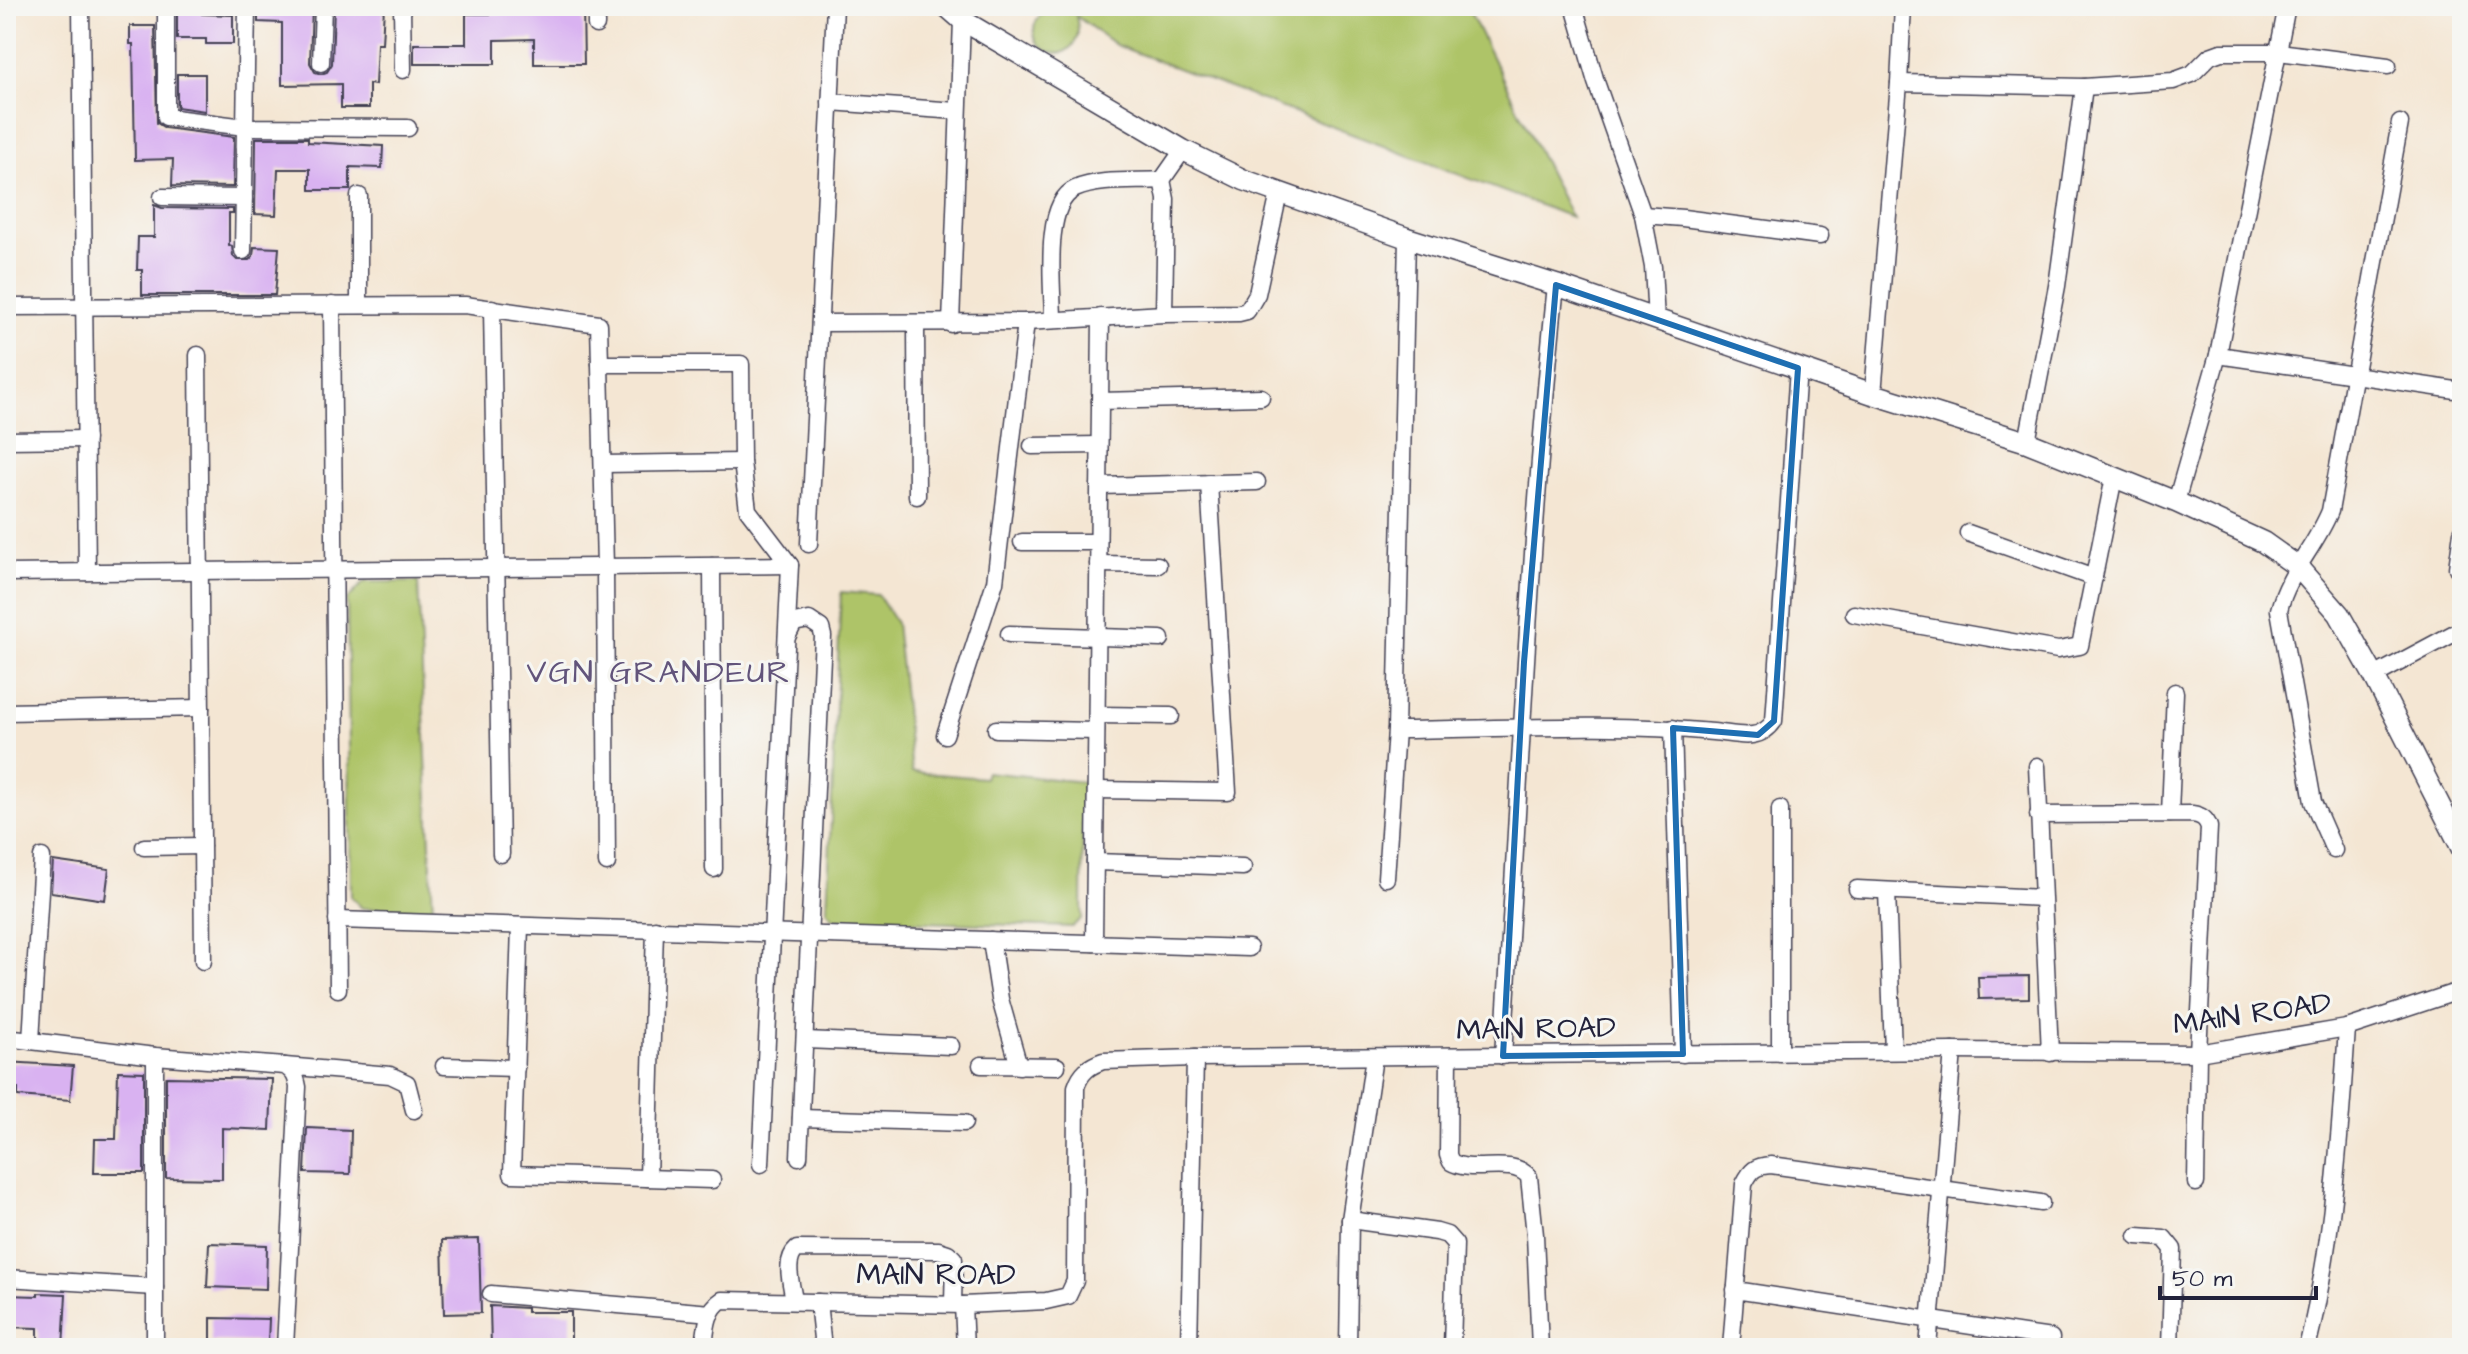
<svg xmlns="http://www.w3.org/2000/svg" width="2468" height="1354" viewBox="0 0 2468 1354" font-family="'Architects Daughter',sans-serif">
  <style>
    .green { fill: #aec468; stroke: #687352; stroke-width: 2 }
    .building { fill: #d9b2f1 }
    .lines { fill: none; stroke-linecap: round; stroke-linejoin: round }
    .minor-casing { stroke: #423f52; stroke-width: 19 }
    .tertiary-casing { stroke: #423f52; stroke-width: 23 }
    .minor { stroke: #fff; stroke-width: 16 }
    .tertiary { stroke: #fff; stroke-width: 20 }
    .marked { fill: none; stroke: #1f6fb2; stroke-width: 6; stroke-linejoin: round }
    .labels { text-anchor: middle; stroke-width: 6; stroke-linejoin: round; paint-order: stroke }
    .street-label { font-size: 30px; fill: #22223b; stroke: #f6f6f2 }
    .neighbourhood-label { font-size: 32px; letter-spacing: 2px; fill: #62547b; stroke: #f6f6f2 }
  </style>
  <rect width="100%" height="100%" fill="#f6f6f2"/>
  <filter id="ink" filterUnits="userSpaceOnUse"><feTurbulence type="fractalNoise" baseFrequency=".0125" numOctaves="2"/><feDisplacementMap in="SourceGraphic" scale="16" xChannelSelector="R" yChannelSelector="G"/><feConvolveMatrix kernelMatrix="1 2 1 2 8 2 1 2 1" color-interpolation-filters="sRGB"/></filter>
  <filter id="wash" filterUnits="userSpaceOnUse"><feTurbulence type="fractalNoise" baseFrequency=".006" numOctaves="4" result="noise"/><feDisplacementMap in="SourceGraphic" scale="32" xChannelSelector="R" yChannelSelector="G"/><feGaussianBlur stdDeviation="1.8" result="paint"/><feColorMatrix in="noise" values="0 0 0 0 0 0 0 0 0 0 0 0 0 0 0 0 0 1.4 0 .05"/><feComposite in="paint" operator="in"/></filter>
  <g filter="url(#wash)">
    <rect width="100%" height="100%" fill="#f4e6d3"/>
    <g class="green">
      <path d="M1061,6H1467L1571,217L1116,45L1076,16C1080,32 1079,45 1062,53C1024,55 1025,6 1063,8Z"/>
      <path d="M364,582H418L433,911L362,908L351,897L347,600Z"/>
      <path d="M841,592L878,595L896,623L912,772L984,778L986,772L1083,782L1082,918L1072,927L834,919L827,910Z"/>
    </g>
    <g id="blocks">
      <g class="building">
        <path d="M177,6H202V14L233,15V44H206V39H177Z"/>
        <path d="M258,6H312L310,63L315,72L321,74L327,72L332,64L334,6H384L382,44H377L375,85L369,84V108H341V84L282,85V23L258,22Z"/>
        <path d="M501,6H583L584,64H534V39L495,40V64H414V44H466V14H501Z"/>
        <path d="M130,26H155L157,123L165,128L234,137L233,187L172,186L173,159L135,160L133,44H130Z"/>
        <path d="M177,74H205V111L177,107Z"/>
        <path d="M256,138H308V142L383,146L382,168L350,167V190H310V169H278L276,215L255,214Z"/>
        <path d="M154,205L162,208L233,209V213H229V245L232,246L233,256L237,260H249L253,256L254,247L279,248L275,295H142V270H137L138,237H154Z"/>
        <path d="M53,861L109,869L105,900L51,892Z"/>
        <path d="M2029,976V998L1979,999L1978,977Z"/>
        <path d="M6,1062L73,1066L70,1100L18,1096V1089H6Z"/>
        <path d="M118,1071L144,1072V1173H94L95,1139H116Z"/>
        <path d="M166,1077L272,1079L270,1130L222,1128V1179L166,1178Z"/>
        <path d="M307,1128L351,1130L350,1174L305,1173Z"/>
        <path d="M479,1239L481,1313L444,1314L442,1240Z"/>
        <path d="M209,1243L267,1245L266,1289L207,1287Z"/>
        <path d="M38,1293L66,1294L63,1348H38V1328L6,1327V1295L38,1296Z"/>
        <path d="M490,1306L527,1308V1312H571V1348H491Z"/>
        <path d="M211,1318L269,1319L268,1342L211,1341Z"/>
      </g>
    </g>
  </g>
  <g filter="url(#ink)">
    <use href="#blocks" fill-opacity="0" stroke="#423f52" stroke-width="2"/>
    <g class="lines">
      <g class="minor-casing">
        <g id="minor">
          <path d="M81,6L87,572"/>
          <path d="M166,6V117L245,127L408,128"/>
          <path d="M402,6L403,70"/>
          <path d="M596,6V25"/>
          <path d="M1574,6L1596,82L1643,215L1653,267L1656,321"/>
          <path d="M321,63L323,6"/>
          <path d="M1899,83L1903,6"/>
          <path d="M830,102L957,111"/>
          <path d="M1162,180L1166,199L1164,314"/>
          <path d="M359,196V305"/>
          <path d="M162,197L244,198"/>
          <path d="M1643,215L1683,218L1820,236"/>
          <path d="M243,251L247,6"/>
          <path d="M332,305L338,989"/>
          <path d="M6,307L465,305L599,324L605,567L607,863"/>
          <path d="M492,308L501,854"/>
          <path d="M1053,320C1053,289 1042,204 1075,189C1100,178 1136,182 1162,180L1183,150"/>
          <path d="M820,323L1026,322L1164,314L1239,313L1247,311L1257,294L1279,193"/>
          <path d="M916,324L917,496"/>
          <path d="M951,324L962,20"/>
          <path d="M198,355L203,961"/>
          <path d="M2218,355L2462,391"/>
          <path d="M600,364H741L742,462L748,510L790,565L761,1164"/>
          <path d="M1873,394L1899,83L2084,87L2173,81L2192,74L2210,56L2221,52H2279L2388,66"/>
          <path d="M1100,401L1261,397"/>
          <path d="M6,440L86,439"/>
          <path d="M2027,442L2057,286L2084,87"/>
          <path d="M1032,446L1099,445"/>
          <path d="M603,464L742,462"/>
          <path d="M1099,486L1257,482"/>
          <path d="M2176,502L2218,355L2287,6"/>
          <path d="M1968,533L2094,578"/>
          <path d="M1022,542H1098"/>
          <path d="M809,544L835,6"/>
          <path d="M1098,564L1158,565"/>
          <path d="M712,566L714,869"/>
          <path d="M2457,568L2462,532"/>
          <path d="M6,573L790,565"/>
          <path d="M1854,614L2058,650L2080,646L2114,477"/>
          <path d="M1009,634L1161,639"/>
          <path d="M787,637L794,623L809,620L821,628L823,636L799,1157"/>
          <path d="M2374,676L2462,629"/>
          <path d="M6,712L201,708"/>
          <path d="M1097,715L1171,716"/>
          <path d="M1673,728L1683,1054"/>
          <path d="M996,729L1096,731"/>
          <path d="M1396,730C1502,729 1608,722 1713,732C1737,734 1759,743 1774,721L1798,368"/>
          <path d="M945,735L995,582L1026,322"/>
          <path d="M2037,766L2050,1053"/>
          <path d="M1096,790L1228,792L1209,483"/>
          <path d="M1780,809V1053"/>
          <path d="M2170,814L2175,692"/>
          <path d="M2038,815L2192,814C2201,815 2206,818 2209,827L2198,1053L2196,1183"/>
          <path d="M144,847L202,846"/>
          <path d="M2334,850L2313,802L2279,610C2288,573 2316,546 2330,511L2400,123"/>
          <path d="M1095,862L1243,867"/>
          <path d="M1386,878L1396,730L1407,238"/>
          <path d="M1857,889L2042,898"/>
          <path d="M1887,891L1893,1051"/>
          <path d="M337,920L1249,948"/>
          <path d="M520,926L512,1174L712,1180"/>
          <path d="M991,940L1000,999L1019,1066"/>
          <path d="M1094,943L1101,317"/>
          <path d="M6,1038L155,1056L285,1066C294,1072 296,1076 298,1087L285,1348"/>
          <path d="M805,1040L951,1046"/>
          <path d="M31,1041L42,857"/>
          <path d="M155,1056V1348"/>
          <path d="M1449,1056L1448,1155L1451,1162C1473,1175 1512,1156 1529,1177L1535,1235L1540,1348"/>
          <path d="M1503,1056C1519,799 1529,542 1556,285"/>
          <path d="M981,1065L1057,1066"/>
          <path d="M285,1066L390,1075L407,1083L414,1110"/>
          <path d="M444,1066L516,1068"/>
          <path d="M801,1118L964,1123"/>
          <path d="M648,1178L655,929"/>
          <path d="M1350,1220L1437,1232L1447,1235L1455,1244L1452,1348"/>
          <path d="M2137,1236L2164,1238L2173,1249L2170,1348"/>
          <path d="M6,1278L155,1287"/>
          <path d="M1735,1290L2051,1338"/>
          <path d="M491,1294L711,1313"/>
          <path d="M794,1301C792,1285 783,1261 797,1249L939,1250L948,1253L954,1259L953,1304"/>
          <path d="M818,1302L823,1348"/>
          <path d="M963,1305L965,1348"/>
          <path d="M704,1348C706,1330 706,1310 722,1300L963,1305L1046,1301L1068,1296L1075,1281L1076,1087C1081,1072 1089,1066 1103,1061L1195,1058L1953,1051L2198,1053L2347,1028L2462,990"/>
          <path d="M1189,1348L1195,1058"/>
          <path d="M1348,1348L1350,1220L1374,1057"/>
          <path d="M1731,1348L1744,1184C1751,1170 1755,1166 1771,1165L2041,1203"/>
          <path d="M1928,1348L1953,1051"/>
          <path d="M2307,1348C2333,1244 2340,1135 2347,1028"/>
        </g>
      </g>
      <g class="tertiary-casing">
        <path id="tertiary" d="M946,6L962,20L1183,150L1244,180L1407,238L1556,285L1873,394L2027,442L2176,502L2263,542L2297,566L2339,614L2374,676L2462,849"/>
      </g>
      <use href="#minor" class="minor"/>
      <use href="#tertiary" class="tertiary"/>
    </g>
  </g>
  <path class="marked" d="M1556,285L1798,368L1774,721L1758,735L1673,728L1683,1054L1503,1056L1524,662Z"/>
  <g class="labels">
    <g class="street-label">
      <text transform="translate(2252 1013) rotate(-8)" y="10">MAIN ROAD</text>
      <text transform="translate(1536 1028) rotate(-1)" y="10">MAIN ROAD</text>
      <text x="936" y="1284">MAIN ROAD</text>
    </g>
    <g class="neighbourhood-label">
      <text x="659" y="682">VGN GRANDEUR</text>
    </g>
  </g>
  <rect width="2468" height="1354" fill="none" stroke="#f6f6f2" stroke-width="32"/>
  <path d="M2160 1286v12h156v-12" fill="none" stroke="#22223b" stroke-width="4"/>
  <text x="2172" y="1286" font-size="24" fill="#22223b" stroke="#f6f6f2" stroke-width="6" paint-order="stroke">50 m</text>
</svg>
